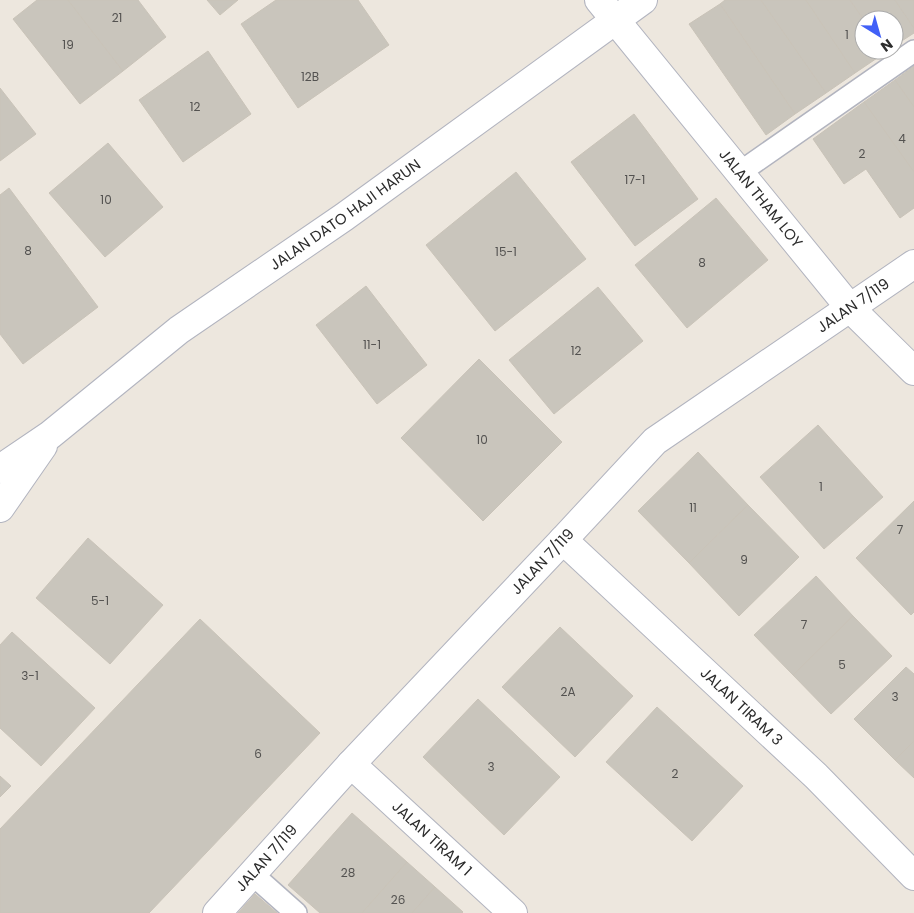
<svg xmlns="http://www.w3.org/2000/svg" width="914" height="913" viewBox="0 0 914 913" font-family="Poppins,sans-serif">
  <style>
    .building { fill: #c9c5bc; stroke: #c9c3b8 }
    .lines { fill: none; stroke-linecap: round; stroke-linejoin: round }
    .lane-casing { stroke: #b2b4bf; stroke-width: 24 }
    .street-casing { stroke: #b2b4bf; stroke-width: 30 }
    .lane { stroke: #fff; stroke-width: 21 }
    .street { stroke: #fff; stroke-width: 28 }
    .labels { text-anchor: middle; stroke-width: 4.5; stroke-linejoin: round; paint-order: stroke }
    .number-label { font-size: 12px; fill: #535250 }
    .street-label { font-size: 15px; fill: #2c2c2c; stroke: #fff }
  </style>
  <rect width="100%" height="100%" fill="#ede7de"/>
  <g class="building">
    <path d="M37,0H68L123,71L80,104L13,19Z"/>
    <path d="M68,0H138L166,37L123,71Z"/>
    <path d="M207,0H238L220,15Z"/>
    <path d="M276,0H358L389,45L298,108L241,24Z"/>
    <path d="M725,0H761L826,93L795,114L720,4Z"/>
    <path d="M761,0H806L855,73L826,93Z"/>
    <path d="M806,0H850L864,20V50H884L886,52L855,73Z"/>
    <path d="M850,0H895L914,28V33L894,46V20H864Z"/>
    <path d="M895,0H914V28Z"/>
    <path d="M720,4L795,114L766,135L689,24Z"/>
    <path d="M208,51L251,114L183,162L139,100Z"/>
    <path d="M914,66V107L895,80Z"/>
    <path d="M895,80L914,107V172L864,102Z"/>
    <path d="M0,88L36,134L0,161Z"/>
    <path d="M864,102L914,172V208L900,218L866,169L844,184L813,139Z"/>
    <path d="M634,114L698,199L635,246L571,162Z"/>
    <path d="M108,143L163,207L105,257L49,193Z"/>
    <path d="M516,172L586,259L495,331L426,245Z"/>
    <path d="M9,188L98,307L23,364L0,334V195Z"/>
    <path d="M716,198L768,260L687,328L635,265Z"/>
    <path d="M366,286L427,365L377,404L316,325Z"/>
    <path d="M598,287L643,341L554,414L509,360Z"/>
    <path d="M479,359L562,442L483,521L401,438Z"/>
    <path d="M818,425L883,497L824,549L760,477Z"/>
    <path d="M698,452L748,505L689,563L638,511Z"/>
    <path d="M914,501V612L911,615L856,558Z"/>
    <path d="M748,505L799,557L739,616L689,563Z"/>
    <path d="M88,538L163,605L110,664L36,598Z"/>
    <path d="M816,576L853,616L793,675L754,635Z"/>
    <path d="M853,616L892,656L831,714L793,675Z"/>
    <path d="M200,619L320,733L149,913H0V829Z"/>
    <path d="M560,627L633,696L575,757L502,687Z"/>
    <path d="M12,632L95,708L41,766L0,728V645Z"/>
    <path d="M906,667L914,674V741L895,760L854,719Z"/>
    <path d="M478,699L560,777L504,835L423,757Z"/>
    <path d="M657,707L743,786L692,841L606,762Z"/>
    <path d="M914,741V778L895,760Z"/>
    <path d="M0,776L11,786L0,797Z"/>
    <path d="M352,813L407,862L362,913H320L288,885Z"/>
    <path d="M407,862L435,887L412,913H362Z"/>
    <path d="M435,887L463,912L462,913H412Z"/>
    <path d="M255,894L277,913H238Z"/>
  </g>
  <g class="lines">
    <g class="lane-casing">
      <g id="lane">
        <path d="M739,173L914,51"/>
        <path d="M251,873L296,913"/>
      </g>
    </g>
    <g class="street-casing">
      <g id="street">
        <path id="s1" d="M599,0L850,308L914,371"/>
        <path id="s2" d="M0,469L50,435L179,330L344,217L643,0"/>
        <path d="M0,508L43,446"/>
        <path id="s3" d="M563,540L816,776L914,876"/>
        <path id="s4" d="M351,764L513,913"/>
        <path id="s5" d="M217,913L351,764L563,540L655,441L914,264"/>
      </g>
    </g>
    <use href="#lane" class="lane"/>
    <use href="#street" class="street"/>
  </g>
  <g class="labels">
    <g class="number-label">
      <text x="117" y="22">21</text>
      <text x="847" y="39">1</text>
      <text x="68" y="49">19</text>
      <text x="310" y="81">12B</text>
      <text x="195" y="111">12</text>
      <text x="902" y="143">4</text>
      <text x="862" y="158">2</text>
      <text x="635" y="184">17-1</text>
      <text x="106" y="204">10</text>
      <text x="28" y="255">8</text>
      <text x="506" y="256">15-1</text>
      <text x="702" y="267">8</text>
      <text x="372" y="349">11-1</text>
      <text x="576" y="355">12</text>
      <text x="482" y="444">10</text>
      <text x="821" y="491">1</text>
      <text x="693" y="512">11</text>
      <text x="900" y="534">7</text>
      <text x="744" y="564">9</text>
      <text x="100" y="605">5-1</text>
      <text x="804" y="629">7</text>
      <text x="842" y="669">5</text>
      <text x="30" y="680">3-1</text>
      <text x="568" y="696">2A</text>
      <text x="895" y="701">3</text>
      <text x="258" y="758">6</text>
      <text x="491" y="771">3</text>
      <text x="675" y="778">2</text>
      <text x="348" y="877">28</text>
      <text x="398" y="904">26</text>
    </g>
    <g class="street-label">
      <text dy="5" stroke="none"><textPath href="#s1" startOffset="256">JALAN THAM LOY</textPath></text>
      <text dy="5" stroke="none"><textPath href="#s2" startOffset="429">JALAN DATO HAJI HARUN</textPath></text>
      <text dy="5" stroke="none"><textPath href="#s5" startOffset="884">JALAN 7/119</textPath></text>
      <text dy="5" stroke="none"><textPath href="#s5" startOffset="479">JALAN 7/119</textPath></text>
      <text dy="5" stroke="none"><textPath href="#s3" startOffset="244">JALAN TIRAM 3</textPath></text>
      <text dy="5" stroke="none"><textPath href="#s4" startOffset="110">JALAN TIRAM 1</textPath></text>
      <text dy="5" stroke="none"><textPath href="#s5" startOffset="74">JALAN 7/119</textPath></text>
    </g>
  </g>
  <g transform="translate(879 35) rotate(143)"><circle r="24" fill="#ffffff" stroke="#ababab"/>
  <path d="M0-4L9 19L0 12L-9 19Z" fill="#4160f7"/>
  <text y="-8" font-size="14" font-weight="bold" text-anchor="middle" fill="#2c2c2c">N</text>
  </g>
</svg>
